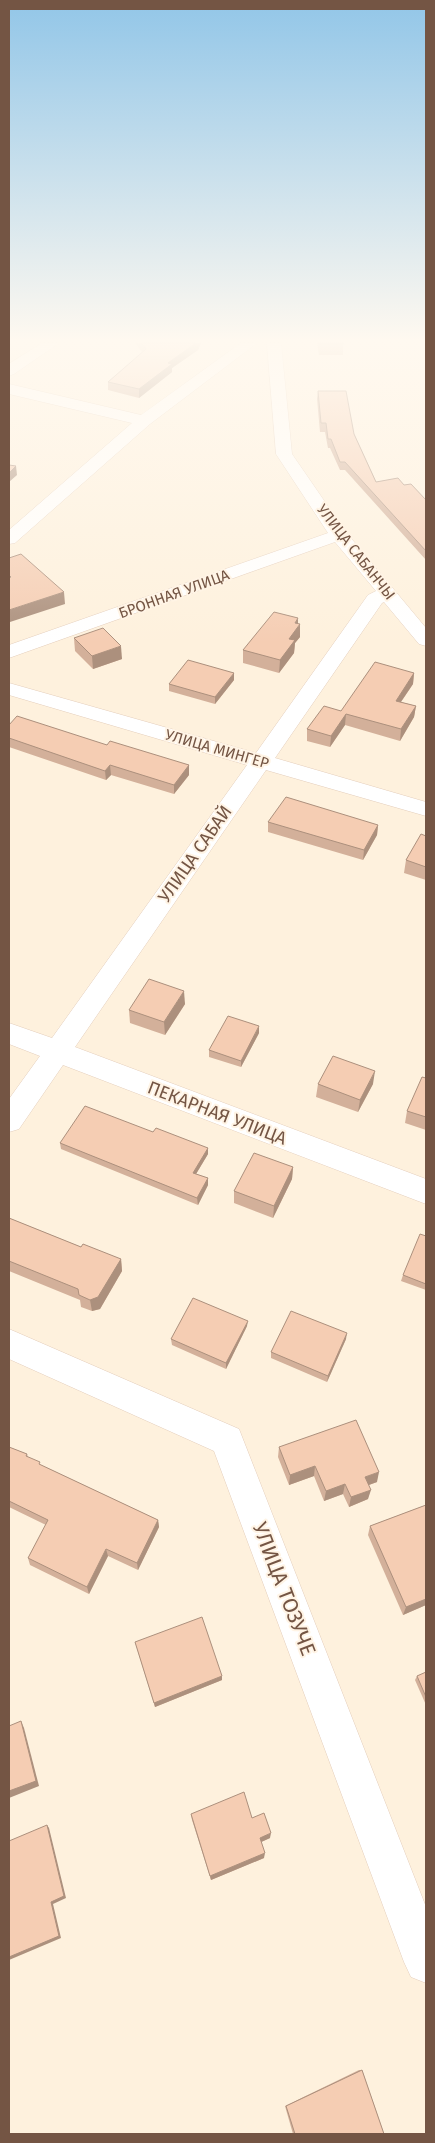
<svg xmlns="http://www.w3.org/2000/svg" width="435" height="2143" viewBox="0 0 435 2143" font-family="'Fira Sans',sans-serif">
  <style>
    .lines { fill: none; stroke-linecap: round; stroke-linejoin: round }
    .street-casing { stroke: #e4cebc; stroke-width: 1 }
    .street { fill: #fff; fill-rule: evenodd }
    .wall { fill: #d3b09a }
    .shaded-wall { fill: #ac907d }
    .building { fill: #f5cdb3; stroke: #ac907d }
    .labels { text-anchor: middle; stroke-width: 4; stroke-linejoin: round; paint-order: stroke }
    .far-street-label { font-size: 15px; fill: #745544; stroke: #fff4e5 }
    .street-label { font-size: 18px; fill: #745544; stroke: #fff4e5 }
    .near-street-label { font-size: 21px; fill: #745544; stroke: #fff4e5 }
  </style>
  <rect width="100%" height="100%" fill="#fef1dd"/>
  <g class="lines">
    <g class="street-casing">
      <g id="street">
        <path d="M42,343H59L14,374L9,376V364Z"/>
        <path d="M241,343H257L150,424L15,543L9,544V530L132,423L9,394V384L141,415Z"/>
        <path d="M267,343H281L292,454L345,531L426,628V646L419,644L384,602L382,603L275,758L426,802V816L266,770L75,1047L426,1179V1204L63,1065L19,1129L9,1132V1099L40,1056L9,1044V1023L52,1038L247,765L9,695V683L256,753L368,595L376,591L335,542L9,658V645L328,533L276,454Z"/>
        <path d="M9,1329L239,1429L426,1907V1983L411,1977L404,1962L214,1451L9,1359Z"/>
      </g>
    </g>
    <use href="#street" class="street"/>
  </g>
  <g class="wall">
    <path d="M135,343H201V344L199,345V347L198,350L172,368V372L139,398L108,390V382L142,352Z"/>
    <path d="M317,343H343V355H319Z"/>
    <path d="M318,391L354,434L376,482L404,485L426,500V560L345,470H340L330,448H328L325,432H320L317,399Z"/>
    <path d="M298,623L300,637L295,643L294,653L279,673L243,663V650Z"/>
    <path d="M74,638L122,659L93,669L75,651Z"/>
    <path d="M414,673L413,684L401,702L416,706L414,717L400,741L345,725L330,747L307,741V729Z"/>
    <path d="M234,680L215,704L169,691V684Z"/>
    <path d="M9,725L107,745L189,765V775L174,794L111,775L106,780L9,747Z"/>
    <path d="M268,822L378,825L377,835L363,860L268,832Z"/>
    <path d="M426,836V880L404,873L406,860Z"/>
    <path d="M185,1004L165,1035L130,1023L129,1010Z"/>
    <path d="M259,1033L241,1067L209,1057V1050Z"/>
    <path d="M426,1078V1130L405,1123L407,1111Z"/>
    <path d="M318,1084H373L358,1112L316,1097Z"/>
    <path d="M153,1132L208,1148V1154L196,1174L208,1178V1185L198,1205L61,1149L60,1143Z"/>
    <path d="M293,1167L292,1179L273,1218L234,1203V1191Z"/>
    <path d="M9,1218L81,1247L121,1259L122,1271L100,1309L92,1311L81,1307L80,1300L9,1271Z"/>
    <path d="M426,1236V1290L401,1281L403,1275Z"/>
    <path d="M247,1326L226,1369L172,1345L171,1339Z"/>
    <path d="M346,1339L327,1382L271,1358V1352Z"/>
    <path d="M9,1447L27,1454L28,1457L41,1465L158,1520L159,1527L138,1570L108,1556L89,1594L30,1565L28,1558L46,1525L9,1507Z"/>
    <path d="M279,1447L377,1482L369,1485L368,1499L349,1507L343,1494L324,1501L314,1476L289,1485L278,1457Z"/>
    <path d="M426,1505V1605L403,1615L368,1535L370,1526Z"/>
    <path d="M135,1642L222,1676V1680L155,1707Z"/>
    <path d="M426,1672V1705L415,1680L417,1676Z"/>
    <path d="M191,1814L252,1818L270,1838L261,1842L264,1858L211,1880L192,1820Z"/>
    <path d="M359,2070H362L384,2134H293L285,2106Z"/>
  </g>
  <g class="shaded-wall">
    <path d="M196,343H201L198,350L172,368V372L139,398V389L168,363Z"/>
    <path d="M16,466L17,475L9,482V473Z"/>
    <path d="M64,592L65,604L10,622V624H9V610Z"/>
    <path d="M298,618V627L300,624V637L295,643L294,653L279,673L280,660L295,623Z"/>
    <path d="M121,646L122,659L93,669L92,656Z"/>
    <path d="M234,673V680L215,704V697Z"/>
    <path d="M414,673L413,684L394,712L396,701Z"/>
    <path d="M416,706L414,717L400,741L401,729Z"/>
    <path d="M346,714L345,725L330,747L331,736Z"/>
    <path d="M110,765L111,775L106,780L105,771Z"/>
    <path d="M189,765V775L174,794V785Z"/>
    <path d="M378,825L377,835L363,860L364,850Z"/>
    <path d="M184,991L185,1004L165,1035L164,1022Z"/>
    <path d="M259,1026V1033L241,1067V1061Z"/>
    <path d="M375,1071L373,1084L358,1112L360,1100Z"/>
    <path d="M208,1148V1154L193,1179V1173Z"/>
    <path d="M293,1167L292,1179L273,1218L274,1206Z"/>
    <path d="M208,1178V1185L198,1205L197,1198Z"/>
    <path d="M121,1259L122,1271L100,1309L92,1311L90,1300Z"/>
    <path d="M248,1321L247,1326L226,1369V1363Z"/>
    <path d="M347,1333L346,1339L327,1382L328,1376Z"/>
    <path d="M315,1466L314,1476L289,1485L290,1475Z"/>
    <path d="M379,1472L377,1482L363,1487L365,1477Z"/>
    <path d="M345,1484L343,1494L324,1501L326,1491Z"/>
    <path d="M371,1490L368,1499L349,1507L351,1497Z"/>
    <path d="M158,1520L159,1527L138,1570L137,1563Z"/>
    <path d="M106,1549L108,1556L89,1594L87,1587Z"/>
    <path d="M426,1599V1605L403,1615L406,1607Z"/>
    <path d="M222,1676V1680L155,1707L154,1703Z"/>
    <path d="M21,1721L24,1728L39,1786L9,1798V1791Z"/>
    <path d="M47,1825L49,1828L66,1898L53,1904L61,1938L9,1960V1957L51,1902Z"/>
    <path d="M271,1833L270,1838L259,1843L260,1838Z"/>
    <path d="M265,1853L264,1858L211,1880L210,1876Z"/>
  </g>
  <g class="building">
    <path d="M141,343H196L168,363L172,364L139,389L108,382L146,349Z"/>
    <path d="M319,343H343L344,344H319Z"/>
    <path d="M318,391H346L354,434L376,482L398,478L404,485L411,484L426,500V551L345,462H340L331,439H328L326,423H321Z"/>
    <path d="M9,465L16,466L9,473Z"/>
    <path d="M21,554L64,592L9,610V578L11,577L9,575V558Z"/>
    <path d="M274,612L298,618L295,623L300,624L289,639L295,640L280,660L243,650Z"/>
    <path d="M103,628L121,646L92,656L74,638Z"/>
    <path d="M188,660L234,673L215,697L169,684Z"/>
    <path d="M375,662L414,673L396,701L416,706L401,729L346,714L331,736L307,729L324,706L341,711Z"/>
    <path d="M17,716L107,745L110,741L189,765L174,785L110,765L105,771L9,738V725Z"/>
    <path d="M286,797L378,825L364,850L268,822Z"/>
    <path d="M421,834L426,836V867L406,860Z"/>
    <path d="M149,979L184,991L164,1022L129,1010Z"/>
    <path d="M228,1016L259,1026L241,1061L209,1050Z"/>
    <path d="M333,1056L375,1071L360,1100L318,1084Z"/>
    <path d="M422,1077L426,1078V1117L407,1111Z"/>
    <path d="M85,1106L153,1132L156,1128L208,1148L193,1173L208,1178L197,1198L60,1143Z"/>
    <path d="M254,1153L293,1167L274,1206L234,1191Z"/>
    <path d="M9,1218L81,1247L83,1244L121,1259L98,1297L90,1300L79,1295L78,1289L9,1261Z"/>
    <path d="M420,1234L426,1236V1284L403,1275Z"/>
    <path d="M193,1298L248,1321L226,1363L171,1339Z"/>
    <path d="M291,1311L347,1333L328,1376L271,1352Z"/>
    <path d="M356,1420L379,1472L365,1477L371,1490L351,1497L345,1484L326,1491L315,1466L290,1475L279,1447Z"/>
    <path d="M9,1447L27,1454L26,1456L40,1462L39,1464L158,1520L137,1563L106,1549L87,1587L28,1558L48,1520L9,1501Z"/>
    <path d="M426,1505V1599L406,1607L370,1526Z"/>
    <path d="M202,1617L222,1676L154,1703L135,1642Z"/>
    <path d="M426,1672V1697L417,1676Z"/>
    <path d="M21,1721L36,1781L9,1791V1726Z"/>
    <path d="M244,1792L252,1818L264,1813L271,1833L260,1838L265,1853L210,1876L191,1814Z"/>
    <path d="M47,1825L64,1896L51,1902L59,1936L9,1957V1841Z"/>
    <path d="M362,2070L384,2134H295L286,2106Z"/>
  </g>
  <linearGradient id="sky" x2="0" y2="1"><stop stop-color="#92c6e8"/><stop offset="0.53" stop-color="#fff9f0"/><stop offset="1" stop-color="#fff9f0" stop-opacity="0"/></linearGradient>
  <rect width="435" height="643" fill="url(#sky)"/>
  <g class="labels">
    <g class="far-street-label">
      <text transform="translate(356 552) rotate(52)" y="5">УЛИЦА САБАНЧЫ</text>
      <text transform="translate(174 594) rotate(-20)" y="5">БРОННАЯ УЛИЦА</text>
      <text transform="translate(217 749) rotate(16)" y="5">УЛИЦА МИНГЕР</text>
    </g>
    <g class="street-label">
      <text transform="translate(195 854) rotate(-55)" y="6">УЛИЦА САБАЙ</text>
      <text transform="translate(217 1113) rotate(21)" y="6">ПЕКАРНАЯ УЛИЦА</text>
    </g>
    <g class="near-street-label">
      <text transform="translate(284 1589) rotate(69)" y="7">УЛИЦА ТОЗУЧЕ</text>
    </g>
  </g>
  <rect width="435" height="2143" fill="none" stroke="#745544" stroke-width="20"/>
</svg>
